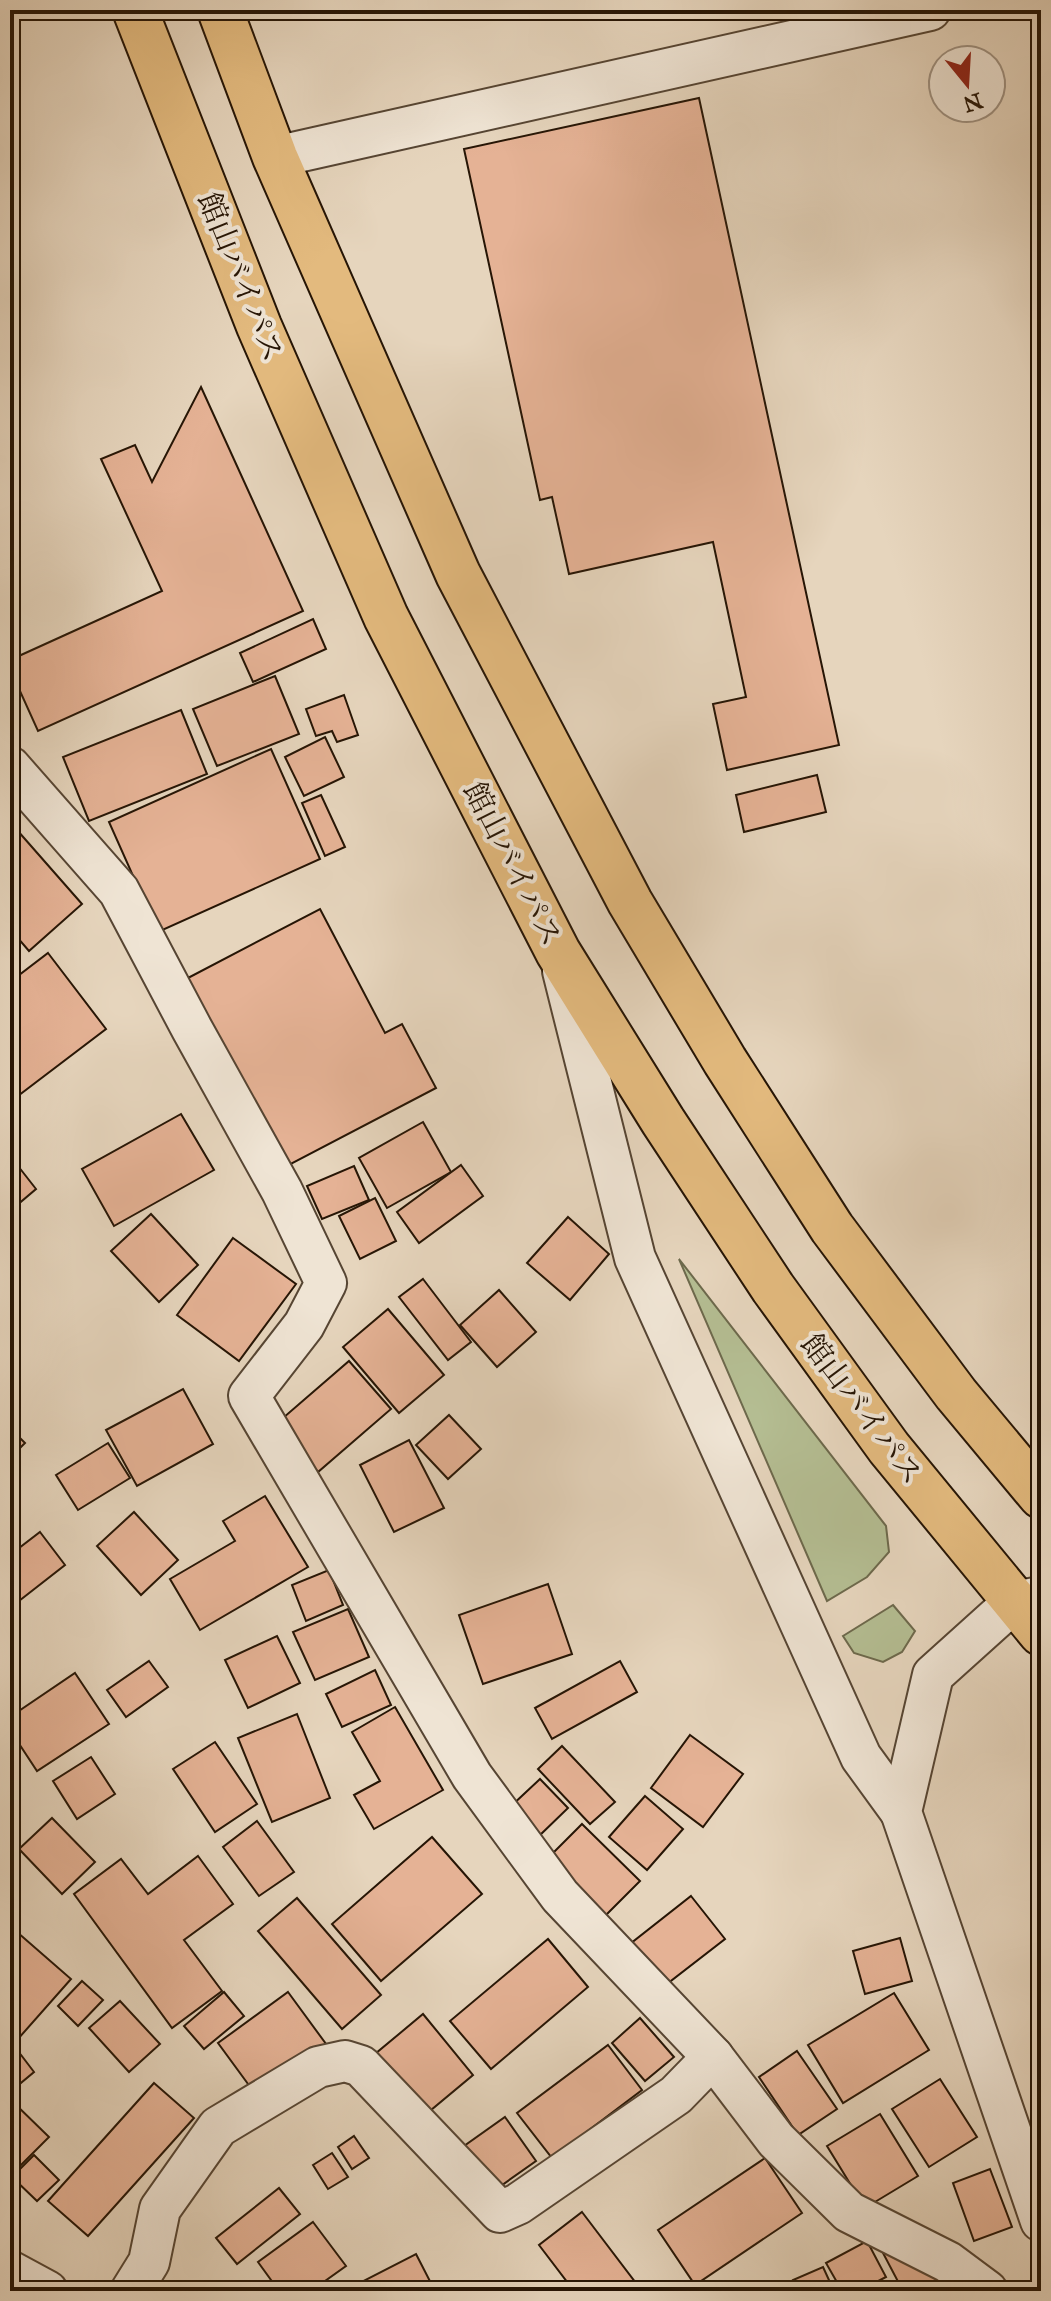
<svg xmlns="http://www.w3.org/2000/svg" width="1051" height="2301" viewBox="0 0 1051 2301" font-family="'IM FELL Great Primer','Noto Serif JP',serif">
  <style>
    .green { fill: #b4bd92; stroke: #6d694c; stroke-width: 2 }
    .building { fill: #e5b295; stroke: #261505; stroke-width: 2 }
    .lines { fill: none; stroke-linecap: round; stroke-linejoin: round }
    .street-casing { stroke: #564533; stroke-width: 44 }
    .highway-casing { stroke: #261505; stroke-width: 48 }
    .street { stroke: #efe4d4; stroke-width: 40 }
    .highway { stroke: #e3ba7e; stroke-width: 44 }
    .labels { text-anchor: middle; stroke-width: 8; stroke-linejoin: round; paint-order: stroke }
    .street-label { font-size: 30px; fill: #261505; stroke: #efe4d4 }
  </style>
  <rect width="100%" height="100%" fill="#e6d5bd"/>
  <filter id="stains"><feTurbulence type="fractalNoise" baseFrequency=".0025" numOctaves="4"/><feColorMatrix values="0 0 0 0 .2 0 0 0 0 .09 0 0 0 0 .02 0 0 0 .5 -.17"/></filter>
  <radialGradient id="worn" r=".72"><stop offset=".6" stop-color="#630" stop-opacity="0"/><stop offset="1" stop-color="#630" stop-opacity=".3"/></radialGradient>
  <g class="green">
    <path d="M679,1259L886,1526L889,1552L867,1577L827,1601Z"/>
    <path d="M893,1605L915,1631L902,1652L883,1662L854,1653L843,1636Z"/>
  </g>
  <g class="building">
    <path d="M699,98L839,745L727,770L713,704L746,697L713,542L569,574L552,497L540,500L464,149Z"/>
    <path d="M201,387L303,611L38,731L10,669V660L162,591L101,459L135,445L152,482Z"/>
    <path d="M313,619L326,649L253,682L240,653Z"/>
    <path d="M275,676L299,734L217,766L193,709Z"/>
    <path d="M344,695L358,735L337,742L332,731L316,736L306,709Z"/>
    <path d="M181,710L207,774L89,821L63,757Z"/>
    <path d="M325,737L344,777L304,796L285,757Z"/>
    <path d="M271,749L320,859L158,932L109,822Z"/>
    <path d="M817,775L826,812L744,832L736,795Z"/>
    <path d="M321,795L345,847L325,856L302,803Z"/>
    <path d="M10,822L82,904L29,951L10,929Z"/>
    <path d="M320,909L385,1033L402,1024L436,1088L285,1167L186,979Z"/>
    <path d="M48,953L106,1029L10,1102V982Z"/>
    <path d="M181,1114L214,1170L114,1226L82,1169Z"/>
    <path d="M423,1122L451,1172L387,1208L359,1158Z"/>
    <path d="M11,1157L36,1189L10,1211V1158Z"/>
    <path d="M461,1165L483,1196L419,1243L397,1212Z"/>
    <path d="M354,1166L369,1200L322,1219L307,1186Z"/>
    <path d="M375,1198L396,1241L360,1259L339,1216Z"/>
    <path d="M151,1214L198,1265L159,1302L111,1251Z"/>
    <path d="M568,1217L609,1254L570,1300L527,1263Z"/>
    <path d="M233,1238L296,1284L239,1361L177,1315Z"/>
    <path d="M423,1279L471,1342L448,1360L399,1297Z"/>
    <path d="M10,1280L19,1291L10,1298Z"/>
    <path d="M499,1290L536,1332L497,1367L460,1325Z"/>
    <path d="M388,1309L444,1375L399,1413L343,1347Z"/>
    <path d="M349,1361L391,1409L318,1472L276,1424Z"/>
    <path d="M183,1389L213,1444L137,1486L106,1430Z"/>
    <path d="M449,1415L481,1449L448,1479L416,1445Z"/>
    <path d="M10,1428L25,1443L10,1458Z"/>
    <path d="M409,1440L444,1508L394,1532L360,1465Z"/>
    <path d="M108,1443L130,1478L78,1510L56,1475Z"/>
    <path d="M265,1496L308,1567L200,1630L170,1579L235,1541L223,1521Z"/>
    <path d="M134,1512L178,1560L141,1595L97,1546Z"/>
    <path d="M40,1532L65,1565L10,1608V1555Z"/>
    <path d="M329,1570L343,1605L306,1621L292,1585Z"/>
    <path d="M548,1584L572,1654L483,1684L459,1615Z"/>
    <path d="M348,1609L369,1657L315,1680L293,1632Z"/>
    <path d="M277,1636L300,1683L248,1708L225,1660Z"/>
    <path d="M149,1661L168,1687L126,1717L107,1690Z"/>
    <path d="M620,1661L637,1692L552,1739L535,1708Z"/>
    <path d="M375,1670L391,1705L342,1727L326,1694Z"/>
    <path d="M75,1673L109,1724L37,1771L10,1730V1717Z"/>
    <path d="M395,1707L443,1790L374,1829L354,1795L380,1781L352,1732Z"/>
    <path d="M297,1714L330,1798L272,1822L238,1738Z"/>
    <path d="M690,1735L743,1774L703,1827L651,1788Z"/>
    <path d="M215,1742L257,1804L215,1832L173,1769Z"/>
    <path d="M562,1746L615,1802L590,1824L538,1769Z"/>
    <path d="M91,1757L115,1794L77,1819L53,1781Z"/>
    <path d="M540,1779L568,1808L538,1837L509,1808Z"/>
    <path d="M645,1796L683,1829L647,1870L609,1837Z"/>
    <path d="M52,1818L95,1862L62,1894L19,1849Z"/>
    <path d="M257,1821L294,1872L259,1896L223,1847Z"/>
    <path d="M582,1824L640,1881L601,1920L544,1862Z"/>
    <path d="M432,1837L482,1894L381,1981L332,1924Z"/>
    <path d="M198,1856L233,1904L184,1940L222,1991L172,2028L74,1894L121,1859L148,1894Z"/>
    <path d="M691,1896L725,1939L663,1987L630,1944Z"/>
    <path d="M297,1898L381,1995L342,2029L258,1931Z"/>
    <path d="M17,1932L71,1979L10,2048V1940Z"/>
    <path d="M900,1938L912,1981L865,1994L853,1951Z"/>
    <path d="M548,1939L588,1987L491,2069L450,2021Z"/>
    <path d="M82,1981L103,2000L78,2026L58,2006Z"/>
    <path d="M224,1992L244,2016L204,2049L184,2026Z"/>
    <path d="M288,1992L329,2048L259,2099L218,2043Z"/>
    <path d="M894,1993L929,2050L843,2103L808,2045Z"/>
    <path d="M120,2001L160,2044L129,2072L89,2028Z"/>
    <path d="M423,2014L473,2075L419,2120L369,2059Z"/>
    <path d="M640,2018L674,2057L645,2081L612,2043Z"/>
    <path d="M608,2045L642,2090L552,2158L517,2113Z"/>
    <path d="M15,2047L34,2072L10,2092V2051Z"/>
    <path d="M797,2051L837,2109L798,2135L759,2077Z"/>
    <path d="M940,2079L977,2137L929,2167L892,2109Z"/>
    <path d="M154,2083L194,2118L88,2236L48,2201Z"/>
    <path d="M10,2099L49,2137L15,2171L10,2166Z"/>
    <path d="M880,2114L918,2176L865,2208L827,2146Z"/>
    <path d="M505,2117L536,2161L488,2195L457,2151Z"/>
    <path d="M354,2136L369,2158L352,2169L338,2147Z"/>
    <path d="M332,2153L348,2177L328,2189L313,2165Z"/>
    <path d="M34,2155L59,2180L37,2201L12,2177Z"/>
    <path d="M765,2158L802,2213L695,2285L658,2230Z"/>
    <path d="M990,2169L1012,2227L974,2241L953,2183Z"/>
    <path d="M279,2188L300,2214L237,2264L216,2238Z"/>
    <path d="M582,2212L642,2291H574L539,2245Z"/>
    <path d="M313,2222L346,2266L311,2291H279L258,2262Z"/>
    <path d="M867,2241L886,2277L859,2291H842L826,2263Z"/>
    <path d="M897,2246L970,2291H903L883,2253Z"/>
    <path d="M416,2254L435,2291H344Z"/>
    <path d="M823,2267L834,2291H798L793,2280Z"/>
  </g>
  <g class="lines">
    <g class="street-casing">
      <g id="street">
        <path d="M275,157L930,10"/>
        <path d="M10,767L119,891L192,1029L282,1191L326,1283L304,1325L249,1396L472,1776L560,1896L713,2057L776,2140L849,2212L948,2262L987,2291"/>
        <path d="M563,971L635,1258L861,1757L901,1812"/>
        <path d="M1041,1597L1014,1602L933,1675L901,1812L1041,2221"/>
        <path d="M10,2271L47,2291"/>
        <path d="M131,2291L149,2262L160,2209L218,2127L318,2067L345,2061L361,2066L500,2212L518,2204L676,2095L713,2057"/>
      </g>
    </g>
    <g class="highway-casing">
      <g id="highway">
        <path d="M135,10L259,326L386,617L558,952L663,1121L773,1288L889,1448L1041,1633"/>
        <path d="M220,10L275,157L458,574L630,902L725,1061L832,1228L956,1394L1041,1496"/>
      </g>
    </g>
    <use href="#street" class="street"/>
    <use href="#highway" class="highway"/>
  </g>
  <g class="labels">
    <g class="street-label">
      <text transform="translate(241 277) rotate(68)" y="10">館山バイパス</text>
      <text transform="translate(513 864) rotate(63)" y="10">館山バイパス</text>
      <text transform="translate(862 1409) rotate(53)" y="10">館山バイパス</text>
    </g>
  </g>
  <rect width="1051" height="2301" fill="none" stroke="#e6d5bd" stroke-width="40"/>
  <rect x="12" y="12" width="1027" height="2277" fill="none" stroke="#261505" stroke-width="4"/>
  <rect x="20" y="20" width="1011" height="2261" fill="none" stroke="#261505" stroke-width="2"/>
  <g transform="translate(967 84) rotate(162)"><circle r="38" fill="#efe4d4" stroke="#9f9181" stroke-width="2"/>
  <path d="M0-6L14 30L0 20L-14 30Z" fill="#8f2418"/>
  <text y="-12" font-size="22" font-weight="bold" text-anchor="middle" fill="#261505">N</text>
  </g>
  <rect width="100%" height="100%" filter="url(#stains)"/>
  <rect width="100%" height="100%" fill="url(#worn)"/>
</svg>
